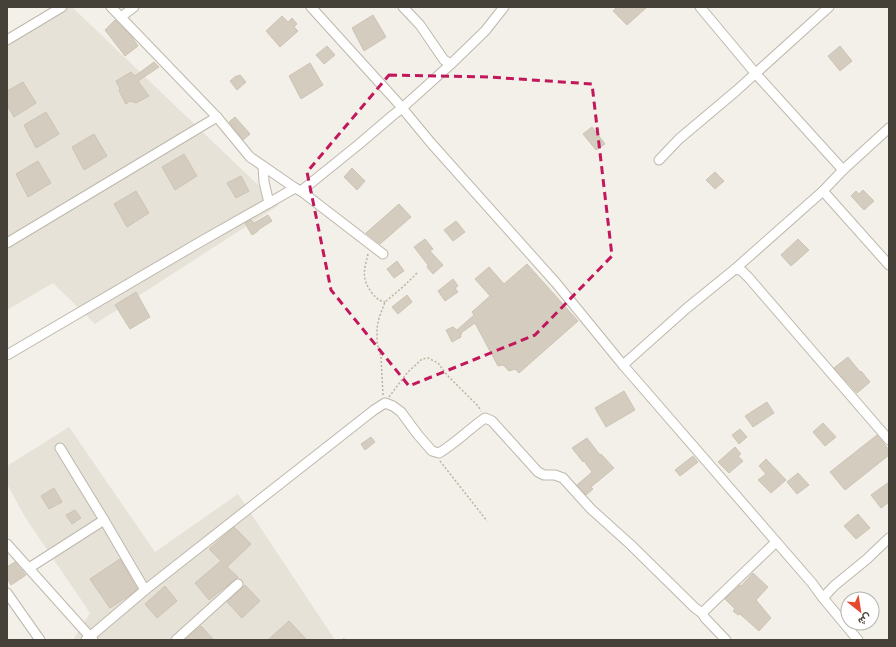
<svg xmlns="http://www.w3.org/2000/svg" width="896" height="647" viewBox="0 0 896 647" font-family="'Fira Sans Condensed',Vazirmatn,sans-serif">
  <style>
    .residential { fill: #e6e2d8 }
    .building { fill: #d3ccbf; stroke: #cec3b3 }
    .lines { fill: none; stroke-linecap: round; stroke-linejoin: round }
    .minor-casing { stroke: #beb8ac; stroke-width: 11 }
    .path { stroke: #beb39f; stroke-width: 1.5; stroke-dasharray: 2 2; stroke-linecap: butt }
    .minor { stroke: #fff; stroke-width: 9 }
    .marked { fill: none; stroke: #c2185b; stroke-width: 3; stroke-dasharray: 8 5; stroke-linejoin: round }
  </style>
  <rect width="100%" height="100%" fill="#f3f0e9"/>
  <g class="residential">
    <path d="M63,7H72L279,205L95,324L53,283L7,310V42Z"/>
    <path d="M69,427L155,552L238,494L335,640H73L90,613L25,517L7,484V466Z"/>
  </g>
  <g class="building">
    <path d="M617,7H647L627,25L613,11Z"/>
    <path d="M373,15L386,37L364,51L352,28Z"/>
    <path d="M282,16L288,22L292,18L297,24L294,27L298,31L280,47L266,31Z"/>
    <path d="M115,20L132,37L138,46L125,56L105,30Z"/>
    <path d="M327,46L335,55L324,64L316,55Z"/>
    <path d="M840,46L852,61L840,71L828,56Z"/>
    <path d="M154,62L159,67L138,81L149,96L136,103L130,101L126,104L119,91L120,89L116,81L131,72L135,76Z"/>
    <path d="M310,63L323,85L301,99L289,76Z"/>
    <path d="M240,75L246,82L237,90L230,81L236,76H238Z"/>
    <path d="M23,82L36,103L14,117L7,105V91Z"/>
    <path d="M46,112L59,134L36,148L24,125Z"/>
    <path d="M235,117L250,134L243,140L229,122Z"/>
    <path d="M592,127L605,144L596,150L583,134Z"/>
    <path d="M94,134L107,156L84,170L72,147Z"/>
    <path d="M184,154L197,176L175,190L162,167Z"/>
    <path d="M38,161L51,183L28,197L16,174Z"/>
    <path d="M352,168L365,181L357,190L344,177Z"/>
    <path d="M715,172L724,181L715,189L706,180Z"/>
    <path d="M241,176L249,191L236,198L227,183Z"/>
    <path d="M863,190L874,201L864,210L851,196L856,191L859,194Z"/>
    <path d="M136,191L149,213L127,227L114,204Z"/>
    <path d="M399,204L411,217L380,244L366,233Z"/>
    <path d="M268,215L272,221L258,230V231L252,235L245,223L251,220L254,223Z"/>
    <path d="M456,221L465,232L453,241L444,230Z"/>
    <path d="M425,239L433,249L430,251L443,265L433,274L427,267L428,265L414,247Z"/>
    <path d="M798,239L809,250L791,266L781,255Z"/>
    <path d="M397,261L404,271L394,278L387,269Z"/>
    <path d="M527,264L578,321L519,373L515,369L509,371L503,365L498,366L475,323L461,333L462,334L460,335L461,337L452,342L446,330L453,327L457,330L474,315L472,312L490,296L475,279L489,267L504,284Z"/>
    <path d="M453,279L458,286L455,288L458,292L445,301L438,291Z"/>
    <path d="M136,292L150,317L130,329L115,305Z"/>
    <path d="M407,295L412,302L398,314L392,307Z"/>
    <path d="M848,357L860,372L861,371L870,382L857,393L834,368Z"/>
    <path d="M624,391L635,410L606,427L595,408Z"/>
    <path d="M767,402L774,413L753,427L745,416Z"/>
    <path d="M823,423L836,437L825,446L813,432Z"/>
    <path d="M740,429L747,437L739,444L732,435Z"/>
    <path d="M877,435L889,450V455L845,490L830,472Z"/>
    <path d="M371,437L375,442L365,450L361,444Z"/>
    <path d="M587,438L600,455L601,454L614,468L591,487L593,489L586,495L577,485L592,472L584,461L583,462L572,448Z"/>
    <path d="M735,447L741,454L738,456L743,461L729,473L718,462Z"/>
    <path d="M693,456L698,462L680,476L675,470Z"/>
    <path d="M766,459L786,480L771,493L758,480L766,474L759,466Z"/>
    <path d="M798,473L809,485L797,494L787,482Z"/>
    <path d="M889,482V502L881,508L871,495Z"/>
    <path d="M54,488L62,502L49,509L41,496Z"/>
    <path d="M75,510L81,518L72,524L66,515Z"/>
    <path d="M858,514L870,528L856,539L844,526Z"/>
    <path d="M234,527L251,544L227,567L238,577L209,600L195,583L221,561L209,549L223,537Z"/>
    <path d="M120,559L137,589L130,595L110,608L90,579Z"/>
    <path d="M15,562L26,575L11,585L7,578V567Z"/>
    <path d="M753,573L768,587L756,600L771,618L759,631L740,614L738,615L733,611L735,609L725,599L740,585L741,586Z"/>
    <path d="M245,585L260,601L242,618L227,602L242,588Z"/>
    <path d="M165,586L177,601L157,618L145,604Z"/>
    <path d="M289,621L307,640H268Z"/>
    <path d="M201,626L214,640H185L188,637Z"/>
  </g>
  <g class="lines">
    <g class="minor-casing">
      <g id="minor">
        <path d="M111,7L217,117L250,157L295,188L301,191L383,254"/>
        <path d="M311,7L398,103L431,143L556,283L623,365L812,583L823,598L834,586L867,559L889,538"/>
        <path d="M403,7L420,25L444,60L451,64"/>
        <path d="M700,7L756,74L843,170"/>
        <path d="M121,17L134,7"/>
        <path d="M7,40L62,7"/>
        <path d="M889,128L843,170L823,191L889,265"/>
        <path d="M659,160L679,139L736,91L829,7"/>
        <path d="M263,166L264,182L269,203"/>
        <path d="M301,191L358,145L392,116L402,108L451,64L485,31L504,7"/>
        <path d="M7,243L217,117"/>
        <path d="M735,269L742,271L749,278L889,440"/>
        <path d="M7,355L200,242L295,188"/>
        <path d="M623,365L687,308L735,269L823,191"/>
        <path d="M60,448L104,520L145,590"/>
        <path d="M7,544L93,640"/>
        <path d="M29,568L104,520"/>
        <path d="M7,593L40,640"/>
        <path d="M823,598L858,640"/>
        <path d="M702,613L705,618L726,640"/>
        <path d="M86,640L145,590L374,410L385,403L393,406L401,412L418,435L432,451L439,453C456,443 469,429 485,418L492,421L538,472L544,475H555L563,478L591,509L631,545L695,608L702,613L776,542"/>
        <path d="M176,640L238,584"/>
      </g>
    </g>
    <g class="path">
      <path d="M368,254C364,271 361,278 372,293C377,299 378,300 385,302"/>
      <path d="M383,395L381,357L377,343V328L379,318L385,302L404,286L417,273"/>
      <path d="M389,397L407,373L422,359L428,358L438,363L447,375L478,406L481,411"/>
      <path d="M440,461L487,521"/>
      <path d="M343,640L345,638"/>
    </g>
    <use href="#minor" class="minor"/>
  </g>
  <path class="marked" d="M389,75L489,77L592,84L612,256L535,335L409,386L331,290L307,172Z"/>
  <rect width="896" height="647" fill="none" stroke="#464138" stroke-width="16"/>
  <g transform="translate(860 611) rotate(150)"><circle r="19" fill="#ffffff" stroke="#b5b3af"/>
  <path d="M0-3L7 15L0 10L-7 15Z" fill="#e6492d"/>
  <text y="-6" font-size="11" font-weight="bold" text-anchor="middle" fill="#464138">ش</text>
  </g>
</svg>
